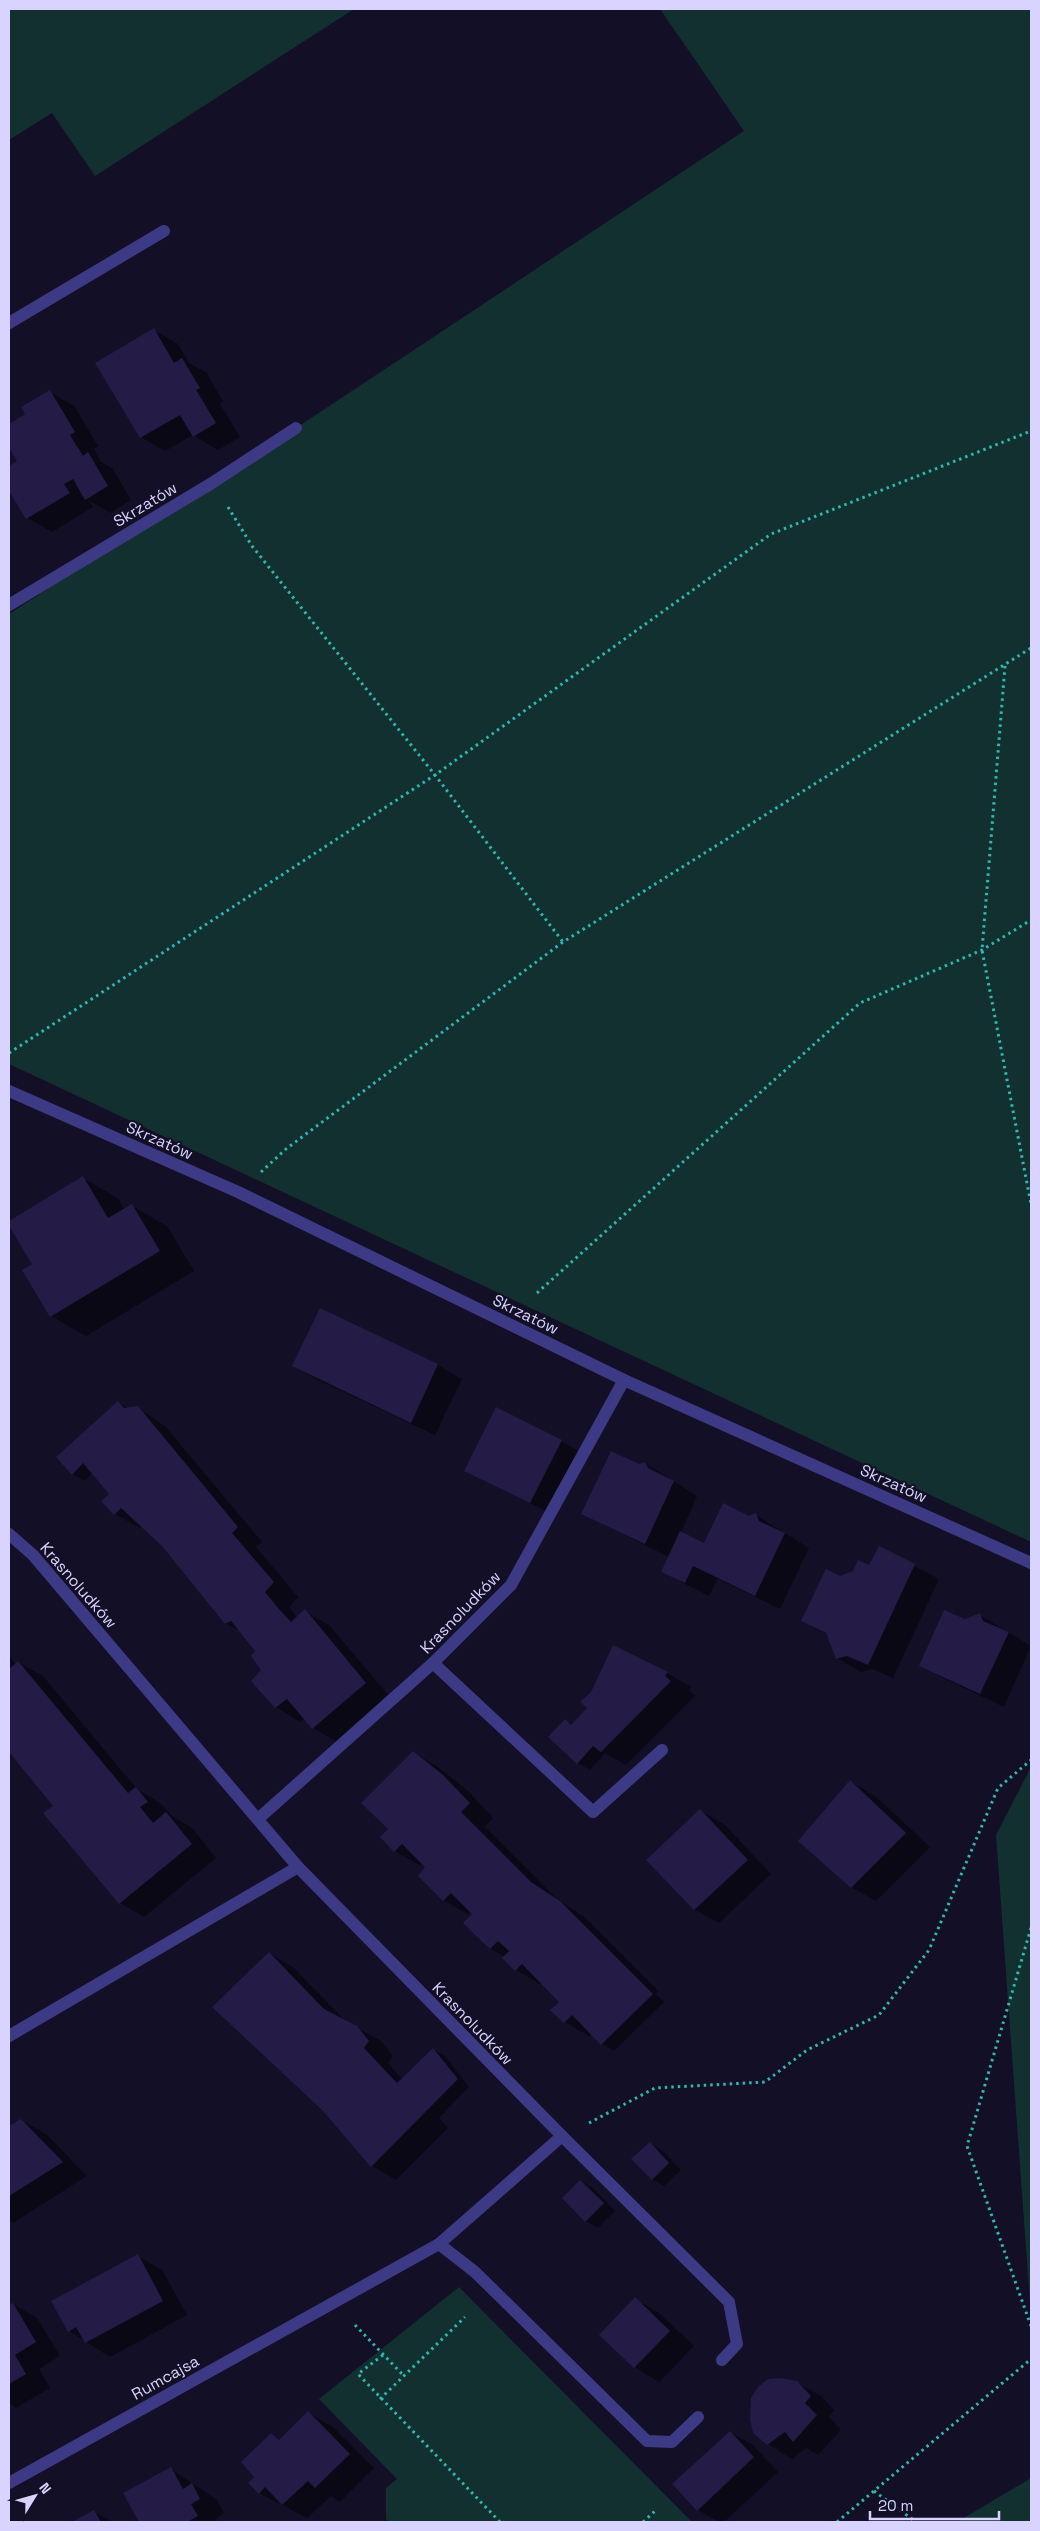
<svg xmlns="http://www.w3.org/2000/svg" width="1040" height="2531" viewBox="0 0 1040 2531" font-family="'Space Grotesk',sans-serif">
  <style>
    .green { fill: #12302f }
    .shadow { fill: #0007 }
    .building { fill: #241b47 }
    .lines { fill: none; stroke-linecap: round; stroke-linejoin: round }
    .path { stroke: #2fb8b0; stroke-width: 3; stroke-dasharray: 2.5 4; stroke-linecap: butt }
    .lane { stroke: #3d3a85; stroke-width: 12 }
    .street { stroke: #3d3a85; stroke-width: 12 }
    .labels { text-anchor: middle; stroke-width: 4; stroke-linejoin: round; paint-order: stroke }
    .street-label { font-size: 16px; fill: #d9d4ff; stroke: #130f26 }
  </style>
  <rect width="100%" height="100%" fill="#130f26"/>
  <g class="green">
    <path d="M9,9H354L95,176L52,113L9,140Z"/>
    <path d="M660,9H1031V1542L9,1064V614L296,428L744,131Z"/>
    <path d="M1031,1767V2317L996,1835Z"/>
    <path d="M459,2287L692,2522H390L386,2519V2488L397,2479L319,2399Z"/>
    <path d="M1031,2478V2522H957Z"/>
  </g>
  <g class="shadow">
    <path d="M154,330L178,344L189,363L207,373L223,402L220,404L240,437L218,450L193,435L165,451L141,437Z"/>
    <path d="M50,392L74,406L98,446L94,449L101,462L112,468L131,500L110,513L90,501L93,507L52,532L27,518L9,488V467L18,461L9,446V425L27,414Z"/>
    <path d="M83,1178L118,1198L125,1210L132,1206L167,1226L194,1271L86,1336L51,1316L33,1264L9,1223Z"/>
    <path d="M320,1309L438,1365L462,1379L435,1435L318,1380L293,1366Z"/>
    <path d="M118,1402L128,1408L137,1407L166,1427L262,1542L256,1547L298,1597L289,1607L297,1618L305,1611L329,1625L390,1697L337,1742L313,1728L304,1718L300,1722L276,1707L257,1651L241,1632L225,1623L163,1545L142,1526L140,1528L115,1514L103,1501L111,1494L93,1472L85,1481L72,1474Z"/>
    <path d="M561,1441L585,1455L555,1516L466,1470Z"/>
    <path d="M645,1463L697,1496L681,1533L705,1545L756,1515L809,1548L780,1609L718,1579L709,1596L687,1585L663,1571L669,1557L583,1514L639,1465Z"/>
    <path d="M879,1548L939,1579L893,1678L872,1669L861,1672L837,1658L828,1635L802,1621L840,1577L870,1567Z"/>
    <path d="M980,1615L1031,1646L1004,1707L945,1679L921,1665Z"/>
    <path d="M9,1656L16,1664L18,1662L43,1676L137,1789L160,1803L172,1816L191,1827L216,1858L144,1917L120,1903L45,1813L54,1806L9,1751Z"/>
    <path d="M667,1673L691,1687L689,1690L695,1696L626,1765L605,1753L590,1770L578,1763L565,1721L573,1725L588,1708L592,1692Z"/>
    <path d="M414,1753L438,1767L468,1791L493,1818L485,1827L556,1898L584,1917L658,1991L656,1994L664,2002L614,2051L602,2044L592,2034L589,2036L565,2022L561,2002L542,1983L540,1984L516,1970L504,1958L505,1957L490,1948L473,1913L471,1911L468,1914L443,1900L427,1867L422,1862L419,1865L395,1851L382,1837L390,1829Z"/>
    <path d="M851,1782L875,1796L930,1847L876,1901L851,1887Z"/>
    <path d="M701,1811L725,1825L771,1874L719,1923L694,1909Z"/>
    <path d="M269,1953L294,1968L346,2022L381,2041L393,2056L388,2063L402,2080L433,2049L445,2056L469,2087L439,2118L448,2128L396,2180L372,2166L323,2109Z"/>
    <path d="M21,2120L46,2134L87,2176L13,2223L9,2220V2128Z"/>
    <path d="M650,2143L662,2150L681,2170L664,2186L652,2179Z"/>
    <path d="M581,2181L593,2188L615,2211L598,2228L586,2221Z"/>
    <path d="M138,2256L162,2270L187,2315L110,2357L69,2331Z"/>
    <path d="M635,2299L659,2313L694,2346L659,2382L635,2367L601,2335Z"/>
    <path d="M13,2304L37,2318L60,2356L39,2369L50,2388L16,2408L9,2403V2306Z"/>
    <path d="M796,2382L821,2396L834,2410L829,2417L841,2430L818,2455L806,2448L792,2459L768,2444L754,2432Z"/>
    <path d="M308,2413L333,2427L374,2468L340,2502L331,2496L307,2518L259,2493L256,2477L271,2434L281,2440Z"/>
    <path d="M730,2432L754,2446L778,2472L724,2522H719L698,2510Z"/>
    <path d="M171,2469L216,2499L224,2513L215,2519L217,2522H140L125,2493Z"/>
    <path d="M94,2512L113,2522H74Z"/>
  </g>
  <g class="building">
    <path d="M154,328L174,363L182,358L200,388L196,390L216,423L193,437L180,415L140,438L95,363Z"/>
    <path d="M50,390L75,432L70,435L83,456L88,452L108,486L85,500L73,479L64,484L70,493L26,519L9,491V466L17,461L9,448V424L25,414L21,407Z"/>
    <path d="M83,1176L108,1218L132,1204L160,1251L50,1317L22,1270L32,1264L9,1226V1221Z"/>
    <path d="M320,1308L438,1364L411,1423L292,1366Z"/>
    <path d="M118,1401L124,1408L138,1406L238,1527L232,1533L274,1582L265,1592L278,1608L291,1622L305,1609L366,1683L312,1729L287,1699L275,1708L251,1681L261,1670L251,1656L255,1651L231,1621L225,1624L162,1546L121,1508L114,1515L101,1501L109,1494L83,1463L72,1475L56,1457Z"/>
    <path d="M496,1407L562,1440L530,1503L464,1471Z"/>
    <path d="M611,1451L639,1464L645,1462L648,1468L674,1481L645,1544L581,1514Z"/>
    <path d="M723,1503L749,1516L756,1513L759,1521L785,1533L755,1596L693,1566L685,1583L661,1572L680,1531L704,1543Z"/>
    <path d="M879,1546L915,1564L868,1665L847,1656L836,1659L826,1633L801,1621L826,1569L840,1576L853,1571L858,1560L869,1565Z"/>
    <path d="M944,1610L965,1619L980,1613L983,1621L1009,1632L980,1694L919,1666Z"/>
    <path d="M613,1645L668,1672L665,1676L671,1681L601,1752L593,1746L577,1764L548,1737L565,1719L571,1725L587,1708L580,1702L591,1692Z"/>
    <path d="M18,1661L128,1793L136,1787L148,1802L140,1807L153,1823L166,1812L192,1844L119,1904L43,1813L53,1806L9,1752V1669Z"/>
    <path d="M413,1751L443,1775L470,1803L461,1812L531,1882L560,1901L653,1994L601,2045L572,2015L564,2023L550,2010L559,2002L522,1964L515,1971L502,1958L509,1951L498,1941L490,1949L476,1936L463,1923L472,1914L451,1893L443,1901L418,1876L425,1867L402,1844L394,1852L380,1837L388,1829L361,1803Z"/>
    <path d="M850,1780L906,1833L851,1888L798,1841Z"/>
    <path d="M700,1809L748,1860L694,1910L646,1860Z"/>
    <path d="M269,1952L324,2009L357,2026L369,2041L364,2048L397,2083L433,2048L458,2079L371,2167L322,2110L212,2007Z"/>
    <path d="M21,2119L63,2162L9,2196V2126Z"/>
    <path d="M650,2142L669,2163L652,2180L631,2159Z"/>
    <path d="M580,2180L604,2203L585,2222L562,2198Z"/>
    <path d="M138,2254L163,2301L85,2343L76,2327L68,2332L51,2301Z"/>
    <path d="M635,2297L670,2331L634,2368L599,2335Z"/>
    <path d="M13,2303L36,2342L15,2355L26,2374L9,2384V2305Z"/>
    <path d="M781,2378L797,2381L811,2396L805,2403L817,2415L793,2442L785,2432L767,2445L753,2433L750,2419L751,2398L758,2387L768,2379Z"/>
    <path d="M308,2411L350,2454L315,2488L308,2481L282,2505L265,2487L259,2494L248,2483L254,2477L241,2462L271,2433L279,2440Z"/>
    <path d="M730,2431L754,2457L697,2511L672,2484Z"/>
    <path d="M171,2467L183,2489L192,2483L200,2499L191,2504L198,2516L187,2522H139L123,2493Z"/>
    <path d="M94,2510L101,2522H72Z"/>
  </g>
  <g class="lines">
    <g class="path">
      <path d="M228,507L252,546L435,775L563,942"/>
      <path d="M1005,666L982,950L1031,1204"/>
      <path d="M9,1053L435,775L771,534L1031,431"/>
      <path d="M261,1172L286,1149L563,942L1031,648"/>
      <path d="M537,1293L860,1003L982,950L1031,920"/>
      <path d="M1031,1928L967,2146L1031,2326"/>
      <path d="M589,2123L655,2088L765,2082L807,2050L879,2015L929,1950L998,1788L1031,1760"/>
      <path d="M355,2325L403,2375"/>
      <path d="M383,2355L358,2374L500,2522"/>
      <path d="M380,2399L465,2317"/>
      <path d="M874,2491L916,2522"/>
      <path d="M643,2522L655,2511"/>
      <path d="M837,2522L1031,2359"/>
    </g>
    <g class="lane">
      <path d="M433,1663L593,1812L662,1750"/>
      <path d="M562,2136L729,2302L737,2344L722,2360"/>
      <path d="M439,2244L475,2272L647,2441L672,2442L698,2417"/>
    </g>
    <g class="street">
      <path d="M9,323L164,231"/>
      <path d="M9,605L212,483L296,428"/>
      <path d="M9,1091L238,1192L624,1380L1031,1563"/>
      <path d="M9,1534L33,1555L298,1867L562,2136L439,2244L9,2483"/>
      <path d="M258,1819L433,1663L511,1585L624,1380"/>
      <path d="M9,2036L298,1867"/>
    </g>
  </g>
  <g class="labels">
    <g class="street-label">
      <text transform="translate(145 504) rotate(-31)" y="6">Skrzatów</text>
      <text transform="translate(160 1140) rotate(24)" y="6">Skrzatów</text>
      <text transform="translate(526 1314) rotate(26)" y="6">Skrzatów</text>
      <text transform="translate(894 1483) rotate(24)" y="6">Skrzatów</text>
      <text transform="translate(79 1585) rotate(49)" y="6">Krasnoludków</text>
      <text transform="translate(460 1612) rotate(-46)" y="6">Krasnoludków</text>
      <text transform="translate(473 2023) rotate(46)" y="6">Krasnoludków</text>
      <text transform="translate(165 2377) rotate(-29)" y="6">Rumcajsa</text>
    </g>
  </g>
  <rect width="1040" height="2531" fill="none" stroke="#d9d4ff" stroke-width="20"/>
  <g transform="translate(35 2496) rotate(53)" stroke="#130f26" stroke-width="4" paint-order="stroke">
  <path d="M0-4L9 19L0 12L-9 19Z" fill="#d9d4ff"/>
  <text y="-8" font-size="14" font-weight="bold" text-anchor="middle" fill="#d9d4ff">N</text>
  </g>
  <path d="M870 2511v8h129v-8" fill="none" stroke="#d9d4ff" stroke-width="2.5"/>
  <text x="878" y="2511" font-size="15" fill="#d9d4ff" stroke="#130f26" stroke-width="4" paint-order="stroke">20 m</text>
</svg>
